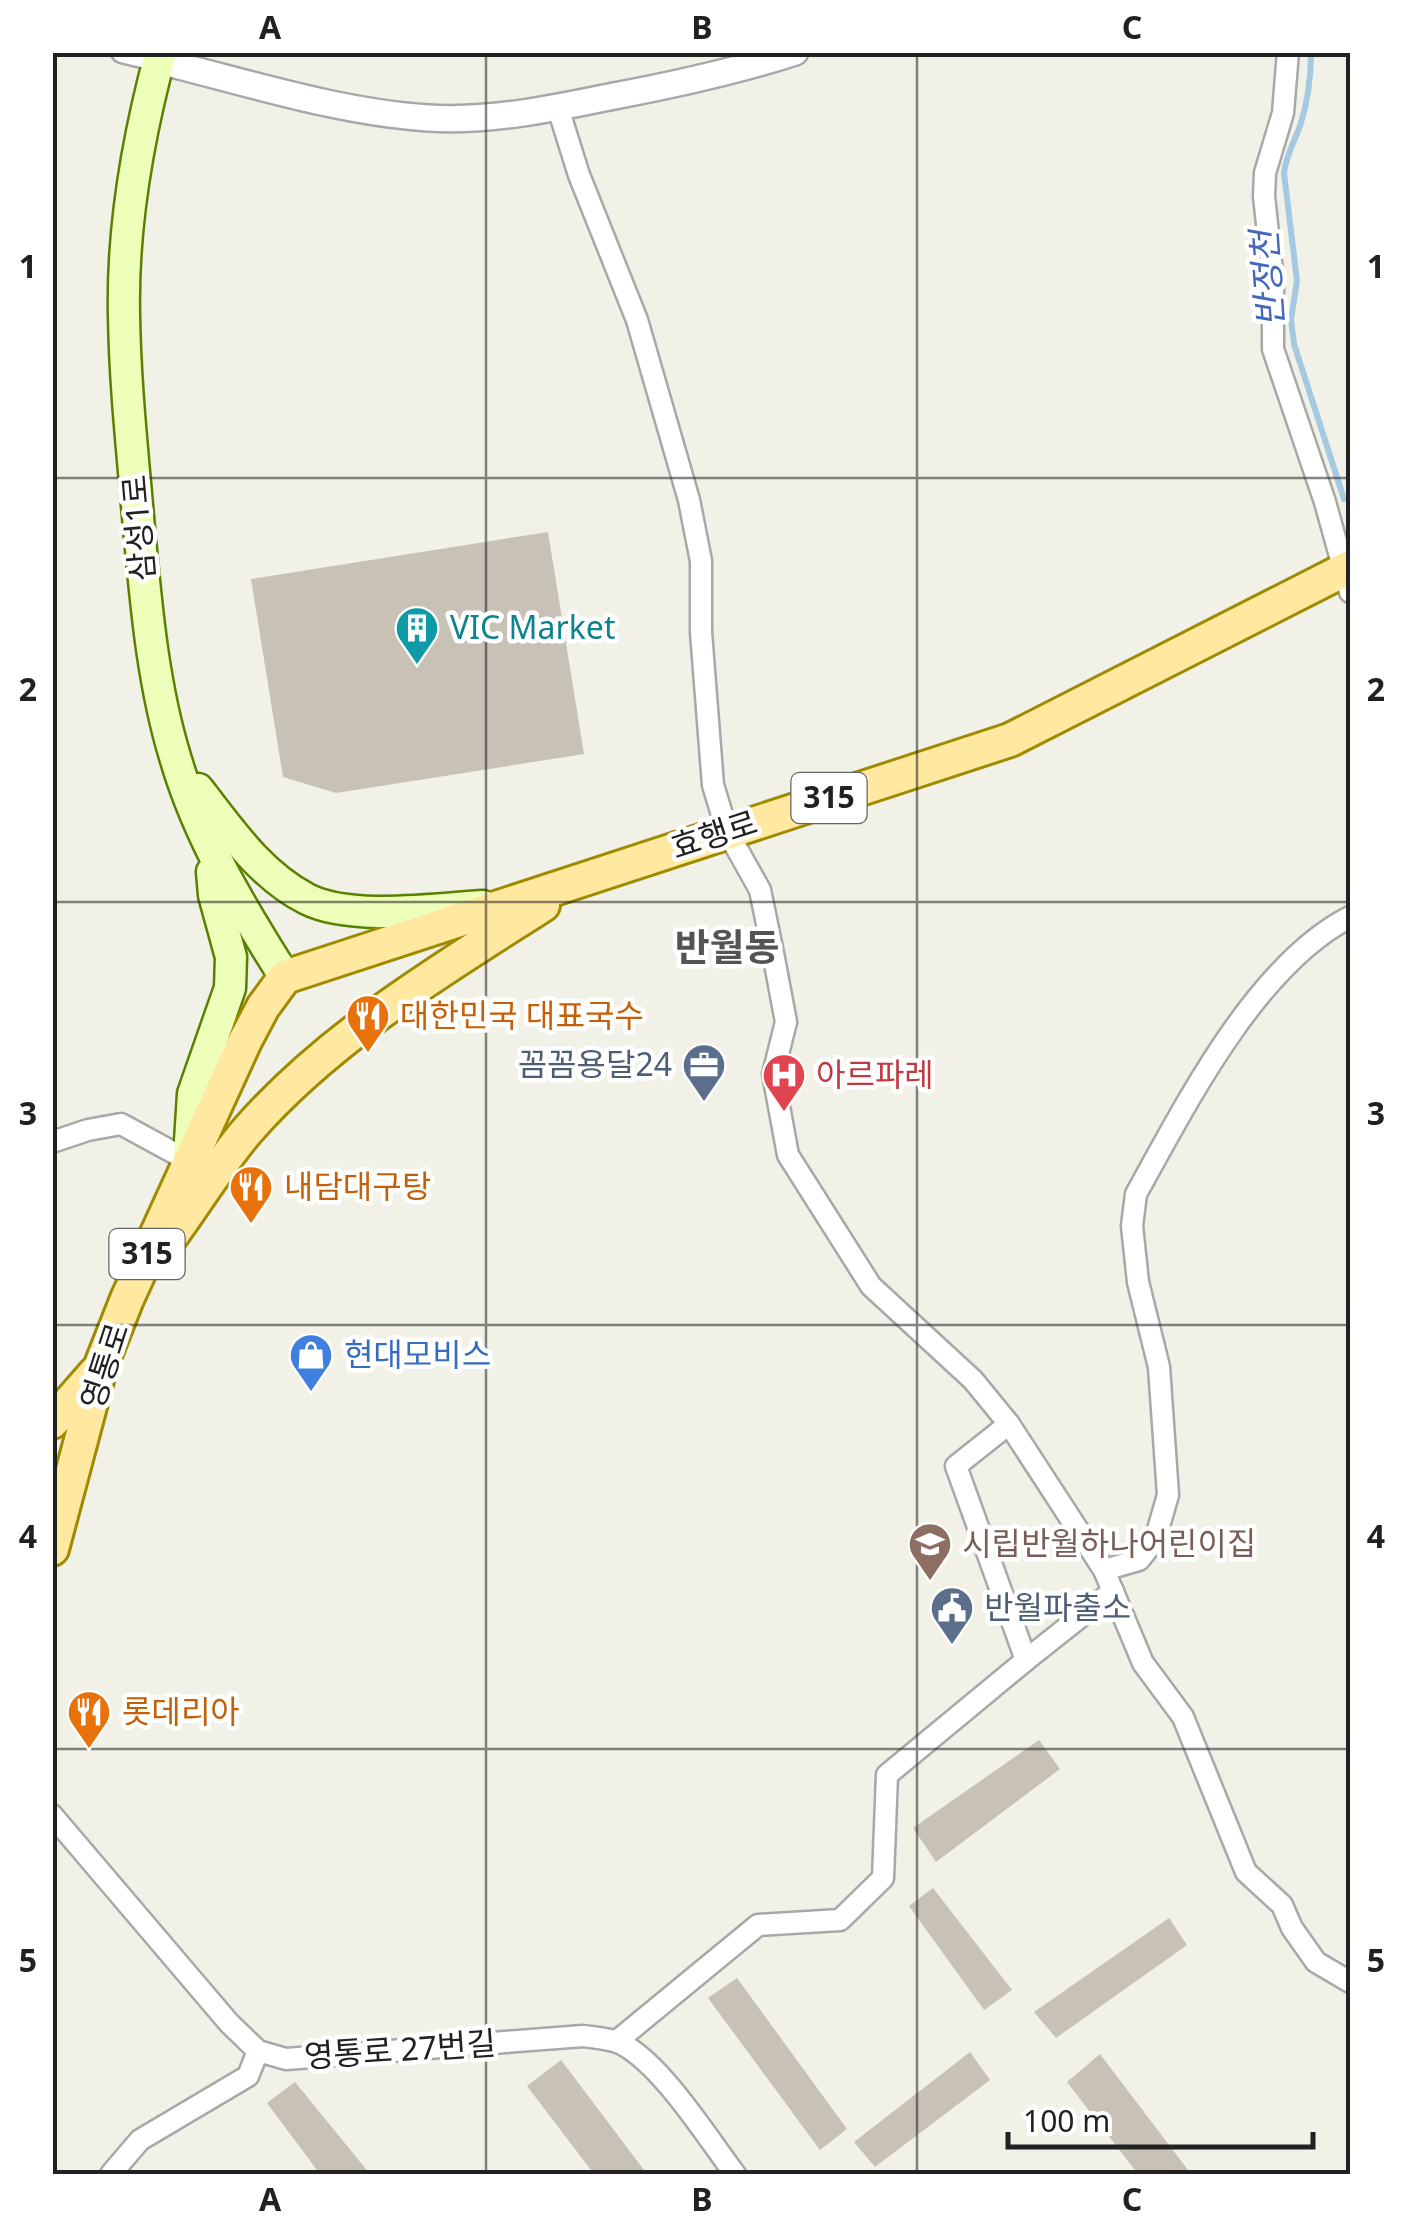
<svg xmlns="http://www.w3.org/2000/svg" width="1403" height="2227" viewBox="0 0 1403 2227" font-family="'Noto Sans','Noto Sans KR',sans-serif">
  <style>
    .lines { fill: none; stroke-linecap: round; stroke-linejoin: round }
    .stream { stroke: #a5c9e3; stroke-width: 6 }
    .building { fill: #c8c1b6 }
    .minor-casing { stroke: #a8a8a8; stroke-width: 25 }
    .tertiary-casing { stroke: #a8a8a8; stroke-width: 30 }
    .secondary-casing { stroke: #598100; stroke-width: 35 }
    .primary-casing { stroke: #9f8a00; stroke-width: 38 }
    .minor { stroke: #fff; stroke-width: 20 }
    .tertiary { stroke: #fff; stroke-width: 25 }
    .secondary { stroke: #eeffb9; stroke-width: 30 }
    .primary { stroke: #ffe9a0; stroke-width: 32 }
    .grid { fill: none; stroke: #212121; stroke-width: 2.5; stroke-opacity: 0.55 }
    .labels { text-anchor: middle; stroke-width: 9; stroke-linejoin: round; paint-order: stroke }
    .shield { fill: #fff; stroke: #646464; stroke-width: 2.5 }
    .shield-label { font-size: 30px; font-weight: bold; fill: #212121 }
    .street-label { font-size: 32px; fill: #212121; stroke: #fff }
    .culture-label { font-size: 32px; fill: #0d838f; stroke: #fff; text-anchor: start }
    .food-label { font-size: 32px; fill: #c56008; stroke: #fff; text-anchor: start }
    .service-label { font-size: 32px; fill: #4e5e75; stroke: #fff; text-anchor: end }
    .health-label { font-size: 32px; fill: #be3a42; stroke: #fff; text-anchor: start }
    .shop-label { font-size: 32px; fill: #366cbe; stroke: #fff; text-anchor: start }
    .education-label { font-size: 32px; fill: #785e54; stroke: #fff; text-anchor: start }
    .water-label { font-size: 35px; font-style: italic; fill: #4468bb; stroke: #fff }
    .quarter-label { font-size: 38px; font-weight: bold; fill: #545454; stroke: #fff }
    .neatline { fill: none; stroke: #212121; stroke-width: 4 }
    .grid-label { font-size: 32px; text-anchor: middle; font-weight: bold; fill: #212121 }
  </style>
  <rect width="100%" height="100%" fill="#f2f1e8"/>
  <g class="lines">
    <path class="stream" d="M1311,52C1311,78 1308,102 1300,126C1294,142 1286,156 1284,173L1297,281L1291,320L1294,344L1344,499"/>
  </g>
  <g class="building">
    <path d="M548,532L584,754L336,793L283,777L251,579Z"/>
    <path d="M1039,1740L1060,1769L936,1862L913,1828Z"/>
    <path d="M933,1888L1012,1990L984,2010L909,1906Z"/>
    <path d="M1169,1918L1187,1945L1056,2038L1034,2012Z"/>
    <path d="M737,1978L847,2129L820,2150L708,1998Z"/>
    <path d="M970,2052L990,2080L875,2167L854,2142Z"/>
    <path d="M1100,2054L1191,2174H1138L1067,2082Z"/>
    <path d="M561,2060L647,2174H594L527,2086Z"/>
    <path d="M295,2082L370,2174H320L267,2103Z"/>
  </g>
  <g class="lines">
    <g class="minor-casing">
      <g id="minor">
        <path d="M122,52L159,61"/>
        <path d="M1288,52L1283,113L1265,173L1264,196L1273,280V349L1325,502L1350,592"/>
        <path d="M558,108L579,175L637,320L689,500L701,561V632L713,785L727,831L760,890L773,953L786,1022L773,1074L788,1155L871,1286L973,1380L1009,1424L1104,1570L1143,1663L1183,1717L1246,1872L1282,1905L1292,1928L1316,1962L1350,1982"/>
        <path d="M52,1142L88,1130L121,1124L189,1161"/>
        <path d="M1104,1570L1139,1560L1155,1540L1168,1495L1159,1367L1138,1282L1132,1226L1136,1194C1186,1104 1256,965 1350,917"/>
        <path d="M1026,1660L1113,1591"/>
        <path d="M52,1815L229,2023L258,2051L286,2059L583,2036C596,2038 610,2038 622,2044C662,2065 707,2137 735,2174"/>
        <path d="M617,2041L758,1925L840,1920L883,1878L887,1775L1026,1660L956,1466L1009,1424"/>
        <path d="M111,2174L140,2140L248,2076L258,2051"/>
      </g>
    </g>
    <g class="tertiary-casing">
      <path id="tertiary" d="M159,61C246,82 337,112 428,118C488,122 551,109 609,97C673,85 734,72 795,52"/>
    </g>
    <g class="secondary-casing">
      <g id="secondary">
        <path d="M161,52C138,137 122,227 124,315C125,386 133,457 139,528C146,605 153,686 176,760C199,838 242,909 285,977"/>
        <path d="M198,789C229,829 260,875 307,899C350,921 435,909 483,906"/>
        <path d="M189,1157L193,1094L230,988L231,957L214,895L212,872"/>
      </g>
    </g>
    <g class="primary-casing">
      <g id="primary">
        <path d="M167,1242C194,1206 218,1165 247,1131C329,1037 440,971 543,905"/>
        <path d="M52,1422L95,1373"/>
        <path d="M52,1549L101,1365L127,1299L245,1041L263,1007L285,977L1010,740L1350,567"/>
      </g>
    </g>
    <use href="#minor" class="minor"/>
    <use href="#tertiary" class="tertiary"/>
    <use href="#secondary" class="secondary"/>
    <use href="#primary" class="primary"/>
  </g>
  <path class="grid" d="M486,52V2174M917,52V2174M52,478H1350M52,902H1350M52,1325H1350M52,1749H1350"/>
  <defs>
    <g id="building-pin" transform="scale(2.25)"><path d="M0 17L-7.5 6A9.5 9.5 0 1 1 7.5 6Z" fill="#0f9aa8" stroke="#fff"/><path d="M-4-6H4V6H1V3H-1V6H-4ZM-2.5-4.3h1.7v1.8h-1.7ZM.8-4.3h1.7v1.8H.8ZM-2.5-1h1.7V.8h-1.7ZM.8-1h1.7V.8H.8Z" fill="#fff"/></g>
    <g id="restaurant-pin" transform="scale(2.25)"><path d="M0 17L-7.5 6A9.5 9.5 0 1 1 7.5 6Z" fill="#e8710a" stroke="#fff"/><path d="M-5-6h1v4h1v-4h1v4h1v-4h1v5L-1.5 .5V6h-2V.5L-5-1ZM5-6V6H3V1.5H1.5Q1.5-4 5-6Z" fill="#fff"/></g>
    <g id="office-pin" transform="scale(2.25)"><path d="M0 17L-7.5 6A9.5 9.5 0 1 1 7.5 6Z" fill="#5c6f8a" stroke="#fff"/><path d="M-6-3h4V-5.5h4V-3h4V5H-6ZM-1-4.5V-3h2v-1.5ZM-6 0V1H6V0Z" fill="#fff"/></g>
    <g id="hospital-pin" transform="scale(2.25)"><path d="M0 17L-7.5 6A9.5 9.5 0 1 1 7.5 6Z" fill="#e0444e" stroke="#fff"/><path d="M-5-5h3v3.5h4V-5h3V5h-3V1.5h-4V5h-3Z" fill="#fff"/></g>
    <g id="shop-pin" transform="scale(2.25)"><path d="M0 17L-7.5 6A9.5 9.5 0 1 1 7.5 6Z" fill="#3f7fe0" stroke="#fff"/><path d="M-5-2.5h2.3a2.7 3.5 0 0 1 5.4 0H5L5.5 6h-11ZM-1.5-2.5h3a1.5 2.3 0 0 0-3 0Z" fill="#fff"/></g>
    <g id="school-pin" transform="scale(2.25)"><path d="M0 17L-7.5 6A9.5 9.5 0 1 1 7.5 6Z" fill="#8d6e63" stroke="#fff"/><path d="M0-5L7-2L0 1L-7-2ZM-4 1L0 2.5L4 1V4Q0 6-4 4Z" fill="#fff"/></g>
    <g id="civic-pin" transform="scale(2.25)"><path d="M0 17L-7.5 6A9.5 9.5 0 1 1 7.5 6Z" fill="#5c6f8a" stroke="#fff"/><path d="M-.6-6.5H3V-4.5H.6V-3L4-1V1h2V6H-6V1h2V-1L-.6-3ZM-1.2 2.5V6h2.4V2.5Z" fill="#fff"/></g>
  </defs>
  <g fill-rule="evenodd">
    <use href="#building-pin" x="417" y="628"/>
    <use href="#restaurant-pin" x="368" y="1016"/>
    <use href="#office-pin" x="704" y="1065"/>
    <use href="#hospital-pin" x="784" y="1075"/>
    <use href="#restaurant-pin" x="251" y="1187"/>
    <use href="#shop-pin" x="311" y="1355"/>
    <use href="#school-pin" x="930" y="1544"/>
    <use href="#civic-pin" x="952" y="1608"/>
    <use href="#restaurant-pin" x="89" y="1712"/>
  </g>
  <g class="labels">
    <g class="shield">
      <rect x="791.5" y="773" width="75" height="50" rx="8"/>
      <rect x="109.5" y="1229" width="75" height="50" rx="8"/>
    </g>
    <g class="shield-label">
      <text x="829" y="808">315</text>
      <text x="147" y="1264">315</text>
    </g>
    <g class="street-label">
      <text transform="translate(139 528) rotate(-95)" y="11">삼성1로</text>
      <text transform="translate(714 835) rotate(-18)" y="11">효행로</text>
      <text transform="translate(105 1366) rotate(-72)" y="11">영통로</text>
      <text transform="translate(400 2050) rotate(-4)" y="11">영통로 27번길</text>
    </g>
    <g class="culture-label">
      <text x="450" y="639">VIC Market</text>
    </g>
    <g class="food-label">
      <text x="400" y="1027">대한민국 대표국수</text>
      <text x="284" y="1198">내담대구탕</text>
      <text x="122" y="1723">롯데리아</text>
    </g>
    <g class="service-label">
      <text x="672" y="1076">꼼꼼용달24</text>
      <text x="984" y="1619" text-anchor="start">반월파출소</text>
    </g>
    <g class="health-label">
      <text x="816" y="1086">아르파레</text>
    </g>
    <g class="shop-label">
      <text x="344" y="1366">현대모비스</text>
    </g>
    <g class="education-label">
      <text x="962" y="1555">시립반월하나어린이집</text>
    </g>
    <g class="water-label">
      <text transform="translate(1268 279) rotate(-94)" y="12">반정천</text>
    </g>
    <g class="quarter-label">
      <text x="727" y="961">반월동</text>
    </g>
  </g>
  <rect width="1403" height="2227" fill="none" stroke="#ffffff" stroke-width="110"/>
  <path d="M1008 2132v15h305v-15" fill="none" stroke="#212121" stroke-width="5"/>
  <text x="1023" y="2132" font-size="30" fill="#212121" stroke="#ffffff" stroke-width="8" paint-order="stroke">100 m</text>
  <rect x="55" y="55" width="1293" height="2117" class="neatline"/>
  <g class="grid-label">
    <text x="270" y="39">A</text>
    <text x="702" y="39">B</text>
    <text x="1132" y="39">C</text>
    <text x="28" y="278">1</text>
    <text x="1376" y="278">1</text>
    <text x="28" y="701">2</text>
    <text x="1376" y="701">2</text>
    <text x="28" y="1125">3</text>
    <text x="1376" y="1125">3</text>
    <text x="28" y="1548">4</text>
    <text x="1376" y="1548">4</text>
    <text x="28" y="1972">5</text>
    <text x="1376" y="1972">5</text>
    <text x="270" y="2211">A</text>
    <text x="702" y="2211">B</text>
    <text x="1132" y="2211">C</text>
  </g>
</svg>
